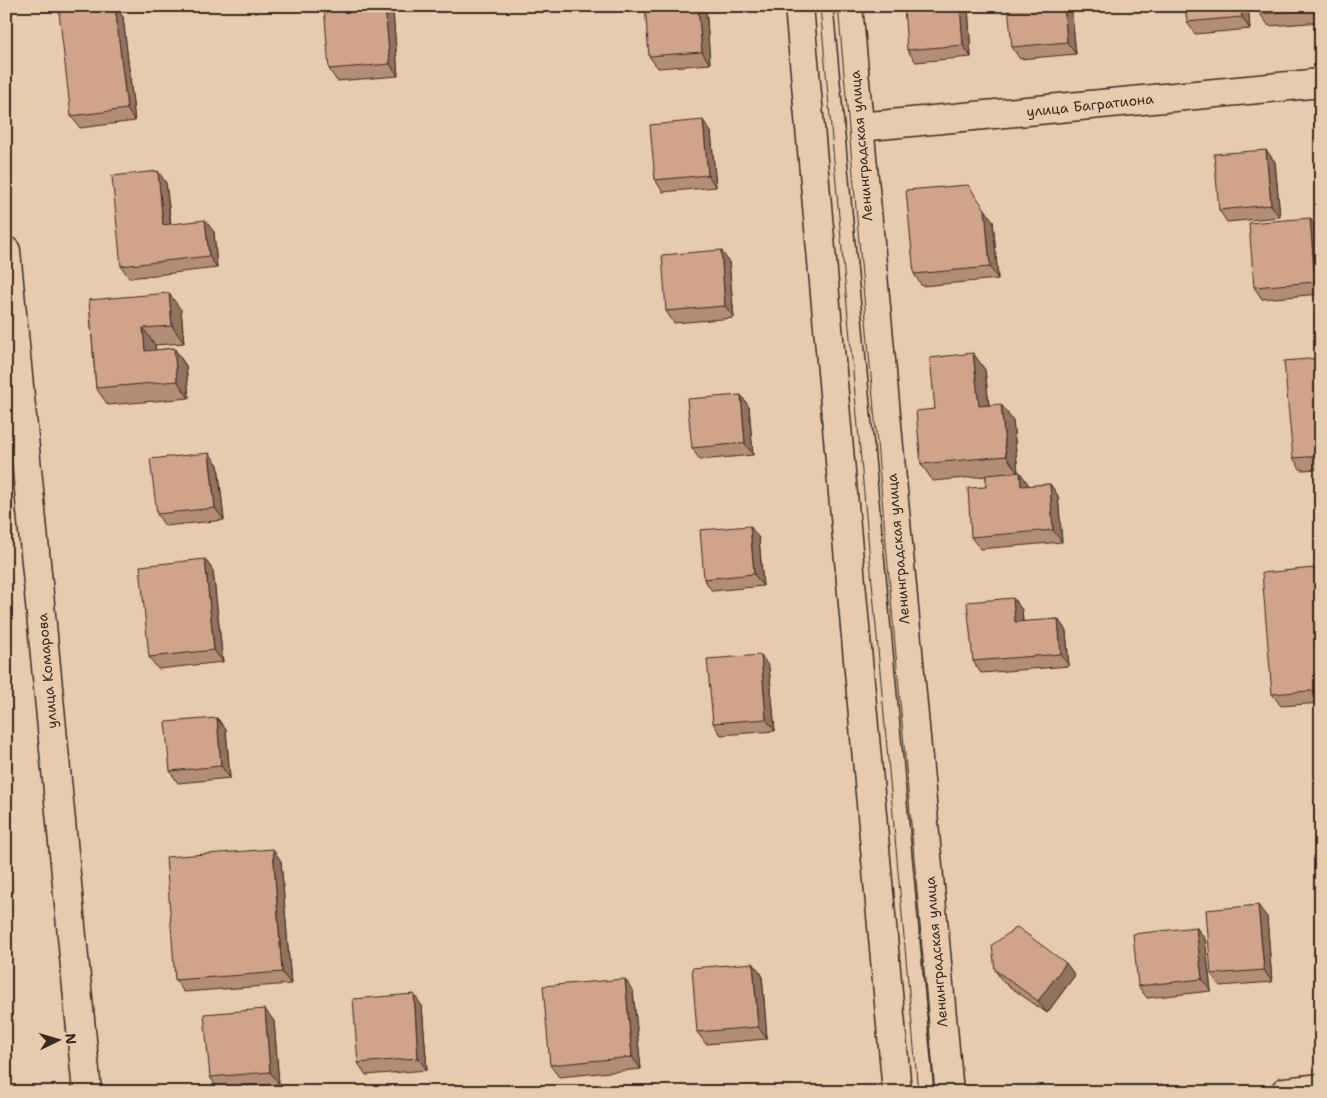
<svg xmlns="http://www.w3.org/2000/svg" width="1327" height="1098" viewBox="0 0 1327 1098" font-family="'Shantell Sans',sans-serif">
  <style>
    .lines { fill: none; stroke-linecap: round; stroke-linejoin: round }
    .minor-casing { stroke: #3b2a1e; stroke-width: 31 }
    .secondary-casing { stroke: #3b2a1e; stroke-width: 31 }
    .minor { stroke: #e7cbae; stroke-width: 28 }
    .secondary { stroke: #e7cbae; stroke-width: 28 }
    .tram { stroke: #3b2a1e; stroke-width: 1 }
    .wall { fill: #b38d77; stroke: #3b2a1e }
    .shaded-wall { fill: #927361; stroke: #3b2a1e }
    .building { fill: #d0a48a; stroke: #3b2a1e }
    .labels { text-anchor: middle; stroke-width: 4; stroke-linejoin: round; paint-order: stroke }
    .street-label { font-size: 14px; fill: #3b2a1e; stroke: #e7cbae }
  </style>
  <rect width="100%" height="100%" fill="#e7cbae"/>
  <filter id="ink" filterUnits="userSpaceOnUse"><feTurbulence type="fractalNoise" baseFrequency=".02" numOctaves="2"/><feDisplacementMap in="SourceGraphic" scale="10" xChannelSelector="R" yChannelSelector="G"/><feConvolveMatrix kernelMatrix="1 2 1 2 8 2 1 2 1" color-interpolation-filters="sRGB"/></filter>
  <g filter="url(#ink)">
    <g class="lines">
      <g class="minor-casing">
        <g id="minor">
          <path d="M859,127L1321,83"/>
          <path d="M6,251L87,1092"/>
          <path d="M1285,1092L1321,1088"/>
        </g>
      </g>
      <g class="secondary-casing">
        <g id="secondary">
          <path d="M799,6L897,1092"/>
          <path d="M848,6L949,1092"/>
        </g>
      </g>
      <use href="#minor" class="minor"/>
      <use href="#secondary" class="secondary"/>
      <g class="tram">
        <path d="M820,6L918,1092"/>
        <path d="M838,6L935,1092"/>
      </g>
    </g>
    <g class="wall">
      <path d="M108,6H115L123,17L135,121L80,128L71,116Z"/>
      <path d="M706,6L710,64L658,68L649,56Z"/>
      <path d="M968,6L971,57L916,62L907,50Z"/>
      <path d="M1071,6L1076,54L1020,59L1012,47Z"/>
      <path d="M1083,6H1142L1086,12Z"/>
      <path d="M1248,6L1250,29L1195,34L1187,22Z"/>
      <path d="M1260,6H1320L1321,22L1269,26L1260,14Z"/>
      <path d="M393,12L398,76L337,81L329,69Z"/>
      <path d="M711,132L716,187L663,192L655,180Z"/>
      <path d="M1266,150L1275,162L1280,217L1227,222L1219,210Z"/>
      <path d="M166,183L171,224L214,232L217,268L129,278L121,266Z"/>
      <path d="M1310,218L1318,230L1321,261V294L1262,299L1254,287Z"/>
      <path d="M993,221L998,279L922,286L914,274Z"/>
      <path d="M729,262L734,318L674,323L666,311Z"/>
      <path d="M89,300L181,310L184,343L155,345L156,350L174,348L186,366L189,398L108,405L96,388Z"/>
      <path d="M973,353L985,370L989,405L1013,421L1018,472L1028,484V486L1050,484L1058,496L1062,542L980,549L971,537L986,487V476L933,481L921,464L935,409Z"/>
      <path d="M1321,358V469L1301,470L1293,458Z"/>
      <path d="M749,407L753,455L700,460L692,448Z"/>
      <path d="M209,453L218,465L224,520L165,526L157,514Z"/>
      <path d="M759,538L763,586L712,591L704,579Z"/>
      <path d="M205,559L213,571L223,662L158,669L149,657Z"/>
      <path d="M1314,568L1321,577V703L1281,706L1272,694Z"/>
      <path d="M1013,598L1022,610L1023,622L1058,619L1066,631L1069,666L981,673L973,661Z"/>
      <path d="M769,667L775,731L721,735L713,723Z"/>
      <path d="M217,718L226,730L230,778L178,783L170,771Z"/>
      <path d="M281,861L291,984L184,992L175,980Z"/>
      <path d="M1267,917L1272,982L1220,986L1211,974Z"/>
      <path d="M1196,927L1205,939L1211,991L1147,998L1138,986Z"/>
      <path d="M753,963L762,975L767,1039L706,1044L697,1032Z"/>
      <path d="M995,970L1075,975L1047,1013L1003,982Z"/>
      <path d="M633,991L641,1069L559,1077L550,1065Z"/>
      <path d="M422,1006L427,1070L366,1075L358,1063Z"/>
      <path d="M274,1021L279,1084L218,1089L210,1077Z"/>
    </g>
    <g class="shaded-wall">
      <path d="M115,6L123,17L135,121L127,109Z"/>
      <path d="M385,6H389L393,12L398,76L390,64Z"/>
      <path d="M698,6H706L710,64L702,52Z"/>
      <path d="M960,6H968L971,57L963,45Z"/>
      <path d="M1064,6H1071L1076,54L1067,42Z"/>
      <path d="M1241,6H1248L1250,29L1242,17Z"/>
      <path d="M1313,6H1320L1321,21L1313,10Z"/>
      <path d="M703,120L711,132L716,187L708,175Z"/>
      <path d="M1266,150L1275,162L1280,217L1271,205Z"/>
      <path d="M158,171L166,183L172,237L163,225Z"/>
      <path d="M985,209L993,221L998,279L990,267Z"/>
      <path d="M1310,218L1318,230L1321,261V290L1315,282Z"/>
      <path d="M205,220L214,232L217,268L209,256Z"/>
      <path d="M721,250L729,262L734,318L725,306Z"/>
      <path d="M169,293L181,310L184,343L172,326Z"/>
      <path d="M143,328L155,345L157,368L145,351Z"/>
      <path d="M174,348L186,366L189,398L177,381Z"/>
      <path d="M973,353L985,370L991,423L979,406Z"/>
      <path d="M741,395L749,407L753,455L745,443Z"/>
      <path d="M1001,404L1013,421L1018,473L1006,456Z"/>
      <path d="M209,453L218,465L224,520L215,508Z"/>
      <path d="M1020,472L1028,484L1029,498L1021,486Z"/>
      <path d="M1050,484L1058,496L1062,542L1053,530Z"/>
      <path d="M750,526L759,538L763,586L754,574Z"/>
      <path d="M205,559L213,571L223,662L214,650Z"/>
      <path d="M1314,568L1321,577V641Z"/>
      <path d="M1013,598L1022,610L1024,634L1015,622Z"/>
      <path d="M1058,619L1066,631L1069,666L1061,654Z"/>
      <path d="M761,655L769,667L775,731L766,719Z"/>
      <path d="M217,718L226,730L230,778L221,766Z"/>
      <path d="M273,849L281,861L291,984L282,972Z"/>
      <path d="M1258,905L1267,917L1272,982L1264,970Z"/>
      <path d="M1196,927L1205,939L1211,991L1202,979Z"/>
      <path d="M753,963L762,975L767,1039L758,1027Z"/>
      <path d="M1066,963L1075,975L1047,1013L1038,1001Z"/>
      <path d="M625,979L633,991L641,1069L632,1057Z"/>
      <path d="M414,994L422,1006L427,1070L418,1058Z"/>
      <path d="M265,1009L274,1021L279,1084L270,1072Z"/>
    </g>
    <g class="building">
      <path d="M108,6H115L127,109L71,116L59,12Z"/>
      <path d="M324,6H385L390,64L329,69Z"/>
      <path d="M645,6H698L702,52L649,56Z"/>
      <path d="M904,6H960L963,45L907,50Z"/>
      <path d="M1008,6H1064L1067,42L1012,47Z"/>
      <path d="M1185,6H1241L1242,17L1187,22Z"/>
      <path d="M1260,6H1313V10L1260,14Z"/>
      <path d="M703,120L708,175L655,180L650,125Z"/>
      <path d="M1266,150L1271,205L1219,210L1214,154Z"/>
      <path d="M158,171L163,225L205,220L209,256L121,266L112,176Z"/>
      <path d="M968,185L985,209L990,267L914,274L906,190Z"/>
      <path d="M1310,218L1315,282L1254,287L1249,223Z"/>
      <path d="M721,250L725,306L666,311L662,255Z"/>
      <path d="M169,293L172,326L143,328L145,351L174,348L177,381L96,388L89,300Z"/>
      <path d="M973,353L979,406L1001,404L1006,456L921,464L916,411L935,409L930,358Z"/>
      <path d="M1321,358V456L1293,458L1284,361Z"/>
      <path d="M741,395L745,443L692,448L687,399Z"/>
      <path d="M209,453L215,508L157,514L150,459Z"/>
      <path d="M1020,472L1021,486L1050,484L1053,530L971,537L968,488L986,487V475Z"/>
      <path d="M750,526L754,574L704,579L700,530Z"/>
      <path d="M205,559L214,650L149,657L140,566Z"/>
      <path d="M1314,568L1321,641V690L1272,694L1262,573Z"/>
      <path d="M1013,598L1015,622L1058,619L1061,654L973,661L967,602Z"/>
      <path d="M761,655L766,719L713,723L707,659Z"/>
      <path d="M217,718L221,766L170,771L165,722Z"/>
      <path d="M273,849L282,972L175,980L166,857Z"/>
      <path d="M1258,905L1264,970L1211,974L1206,910Z"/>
      <path d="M1017,927L1066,963L1038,1001L995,970L992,945Z"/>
      <path d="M1196,927L1202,979L1138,986L1133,934Z"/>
      <path d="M753,963L758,1027L697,1032L692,968Z"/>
      <path d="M625,979L632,1057L550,1065L543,986Z"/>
      <path d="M414,994L418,1058L358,1063L353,999Z"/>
      <path d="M265,1009L270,1072L210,1077L204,1014Z"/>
    </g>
  </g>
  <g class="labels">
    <g class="street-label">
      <text transform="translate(1090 105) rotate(-6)" y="5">улица Багратиона</text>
      <text transform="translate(861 146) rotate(-95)" y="5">Ленинградская улица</text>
      <text transform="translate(898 549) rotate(-95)" y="5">Ленинградская улица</text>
      <text transform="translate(47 671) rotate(-95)" y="5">улица Комарова</text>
      <text transform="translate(936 952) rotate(-95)" y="5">Ленинградская улица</text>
    </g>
  </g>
  <rect width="1327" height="1098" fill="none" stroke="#e7cbae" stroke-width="25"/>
  <rect x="12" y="12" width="1302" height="1073" fill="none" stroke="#3b2a1e" stroke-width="2" filter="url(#ink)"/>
  <g transform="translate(58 1040) rotate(85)" stroke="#e7cbae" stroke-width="4" paint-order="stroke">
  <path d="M0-4L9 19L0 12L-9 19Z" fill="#3b2a1e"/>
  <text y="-8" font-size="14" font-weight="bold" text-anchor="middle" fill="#3b2a1e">N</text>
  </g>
</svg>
